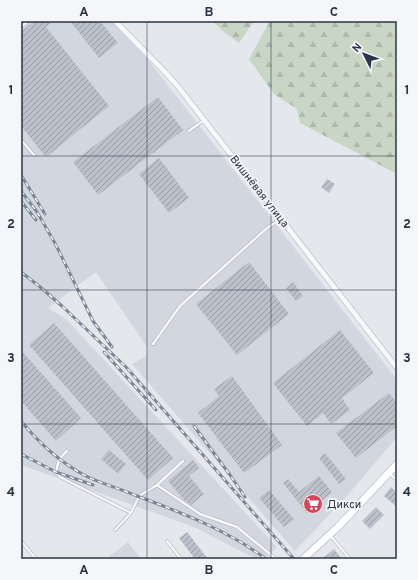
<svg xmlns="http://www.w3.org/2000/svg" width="418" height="580" viewBox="0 0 418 580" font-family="Overpass,sans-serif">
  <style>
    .built { fill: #d2d6de }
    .forest { fill: url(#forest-firs) }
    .building { fill: url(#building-hatch) }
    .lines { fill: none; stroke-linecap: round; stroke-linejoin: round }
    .lane-casing { stroke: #a9aeb7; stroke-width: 3.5 }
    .street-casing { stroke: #a9aeb7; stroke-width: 6 }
    .secondary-casing { stroke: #a9aeb7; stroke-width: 8 }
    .lane { stroke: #f7f8fa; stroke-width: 2.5 }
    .street { stroke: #f7f8fa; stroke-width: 5 }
    .secondary { stroke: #fff; stroke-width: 7 }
    .rail-casing { stroke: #7d8696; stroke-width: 3 }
    .rail { stroke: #f4f6f9; stroke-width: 1.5; stroke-dasharray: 4.5; stroke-linecap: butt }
    .grid { fill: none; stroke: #2b3445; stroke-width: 1; stroke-opacity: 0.55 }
    .labels { text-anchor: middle; stroke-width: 3.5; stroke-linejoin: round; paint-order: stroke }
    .street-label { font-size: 11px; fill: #2b3445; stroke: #f4f6f9 }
    .poi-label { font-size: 11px; fill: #2b3445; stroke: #f4f6f9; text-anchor: start }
    .neatline { fill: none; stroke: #2b3445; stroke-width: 1.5 }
    .grid-label { font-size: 13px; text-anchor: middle; font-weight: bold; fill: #2b3445 }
  </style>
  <defs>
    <pattern id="forest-firs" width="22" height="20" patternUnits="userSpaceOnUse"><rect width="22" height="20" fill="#c9d6c5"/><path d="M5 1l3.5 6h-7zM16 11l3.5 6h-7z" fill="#adb8ab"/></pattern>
    <pattern id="building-hatch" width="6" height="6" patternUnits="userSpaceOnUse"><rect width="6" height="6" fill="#bbc0ca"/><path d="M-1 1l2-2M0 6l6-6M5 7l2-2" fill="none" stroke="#989da6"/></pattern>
  </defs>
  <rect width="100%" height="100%" fill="#e4e7ec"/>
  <g class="built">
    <path d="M21,21H111L149,61L397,380V437L346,497L295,551L132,364L146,356L147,347L96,272L48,308L66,319L277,547L264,559H256L194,527L21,465Z"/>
    <path d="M128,542L141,559H106Z"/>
  </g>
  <g class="forest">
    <path d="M212,21H254L239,43L224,32Z"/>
    <path d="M270,21H397V174L300,123L297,109L274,94L249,59Z"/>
  </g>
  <g class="building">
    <path d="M34,21H53L46,27L109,106L46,157L21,126V32Z"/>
    <path d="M70,21H100L118,43L99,58Z"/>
    <path d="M158,97L183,130L98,195L73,162Z"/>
    <path d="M159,158L189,198L169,213L139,174Z"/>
    <path d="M327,179L335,184L329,193L321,187Z"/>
    <path d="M249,262L289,314L237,355L196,304Z"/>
    <path d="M293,282L303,296L296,301L286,288Z"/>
    <path d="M54,323L173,458L148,480L29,345Z"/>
    <path d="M340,330L374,373L342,398L350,410L331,424L323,413L307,426L273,383Z"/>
    <path d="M21,350L81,418L56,441L21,401Z"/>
    <path d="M232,376L282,445L244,473L198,413L219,396L214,389Z"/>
    <path d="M389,393L397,403V426L356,458L336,433Z"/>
    <path d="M109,450L126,464L118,474L101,459Z"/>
    <path d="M325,453L346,479L339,484L319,458Z"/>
    <path d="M193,460L199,468L189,476L204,494L191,505L184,500L168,481Z"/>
    <path d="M319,476L332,492L307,513L283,483L288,479L299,492Z"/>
    <path d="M391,487L397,493V507L384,496Z"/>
    <path d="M269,490L294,519L284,527L259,498Z"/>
    <path d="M376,507L384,515L370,529L362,521Z"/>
    <path d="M187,532L208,559H195L179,538Z"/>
    <path d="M334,549L342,559H322Z"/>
  </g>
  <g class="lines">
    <g class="lane-casing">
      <g id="lane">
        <path d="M21,27L28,21"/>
        <path d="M189,131L204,120"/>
        <path d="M21,140L34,155"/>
        <path d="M153,344L180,306L267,228L281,219"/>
        <path d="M67,451L59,459L56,472L60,477L131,513"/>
        <path d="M390,474L397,480"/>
        <path d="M157,485L200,514L237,527L276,559"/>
        <path d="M115,530L131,513L139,496L157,485L183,461"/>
        <path d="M330,535L350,559"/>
        <path d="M21,541L36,559"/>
        <path d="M167,541L181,559"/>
      </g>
    </g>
    <g class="street-casing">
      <path id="street" d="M115,21L162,69L176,84L397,368"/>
    </g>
    <g class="secondary-casing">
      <path id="secondary" d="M303,559L338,527L397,464"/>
    </g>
    <use href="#lane" class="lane"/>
    <use href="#street" class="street"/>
    <use href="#secondary" class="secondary"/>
    <g class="rail-casing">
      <g id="rail">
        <path d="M21,175L45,214"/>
        <path d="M21,191L37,212L56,245L93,321L112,347"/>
        <path d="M21,201L36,220"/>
        <path d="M21,272L39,286L62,306L126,367L294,559"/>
        <path d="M104,352L156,410"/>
        <path d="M21,421C39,443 61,463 86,476C102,484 121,489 137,496C180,512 229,531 266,559"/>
        <path d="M194,426L230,475L245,497"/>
        <path d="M21,454L56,472L93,485"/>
      </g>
    </g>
    <use href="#rail" class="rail"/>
  </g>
  <path class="grid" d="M147,21V559M271,21V559M21,156H397M21,290H397M21,424H397"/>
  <defs>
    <g id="supermarket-disc" transform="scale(1)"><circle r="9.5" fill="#d1495b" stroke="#f4f6f9"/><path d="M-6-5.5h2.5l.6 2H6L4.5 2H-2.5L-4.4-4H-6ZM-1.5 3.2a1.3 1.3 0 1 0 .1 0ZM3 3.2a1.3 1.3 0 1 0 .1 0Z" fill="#fff"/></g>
  </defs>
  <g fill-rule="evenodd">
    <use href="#supermarket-disc" x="313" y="504"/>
  </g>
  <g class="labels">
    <g class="street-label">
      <text transform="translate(260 191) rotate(52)" y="4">Вишнёвая улица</text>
    </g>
    <g class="poi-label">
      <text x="327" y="508">Дикси</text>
    </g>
  </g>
  <rect width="418" height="580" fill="none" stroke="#f4f6f9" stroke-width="44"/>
  <g transform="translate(364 54) rotate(312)" stroke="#f4f6f9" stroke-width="3" paint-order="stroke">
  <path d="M0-3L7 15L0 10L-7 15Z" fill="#2b3445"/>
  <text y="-6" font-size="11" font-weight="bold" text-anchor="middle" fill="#2b3445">N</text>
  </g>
  <rect x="22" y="22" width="374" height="536" class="neatline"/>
  <g class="grid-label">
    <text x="84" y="16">A</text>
    <text x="209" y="16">B</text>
    <text x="334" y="16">C</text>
    <text x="11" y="94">1</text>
    <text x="407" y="94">1</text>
    <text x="11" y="228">2</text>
    <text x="407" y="228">2</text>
    <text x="11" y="362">3</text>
    <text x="407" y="362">3</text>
    <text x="11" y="496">4</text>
    <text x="407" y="496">4</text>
    <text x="84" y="574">A</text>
    <text x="209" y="574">B</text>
    <text x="334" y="574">C</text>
  </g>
</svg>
